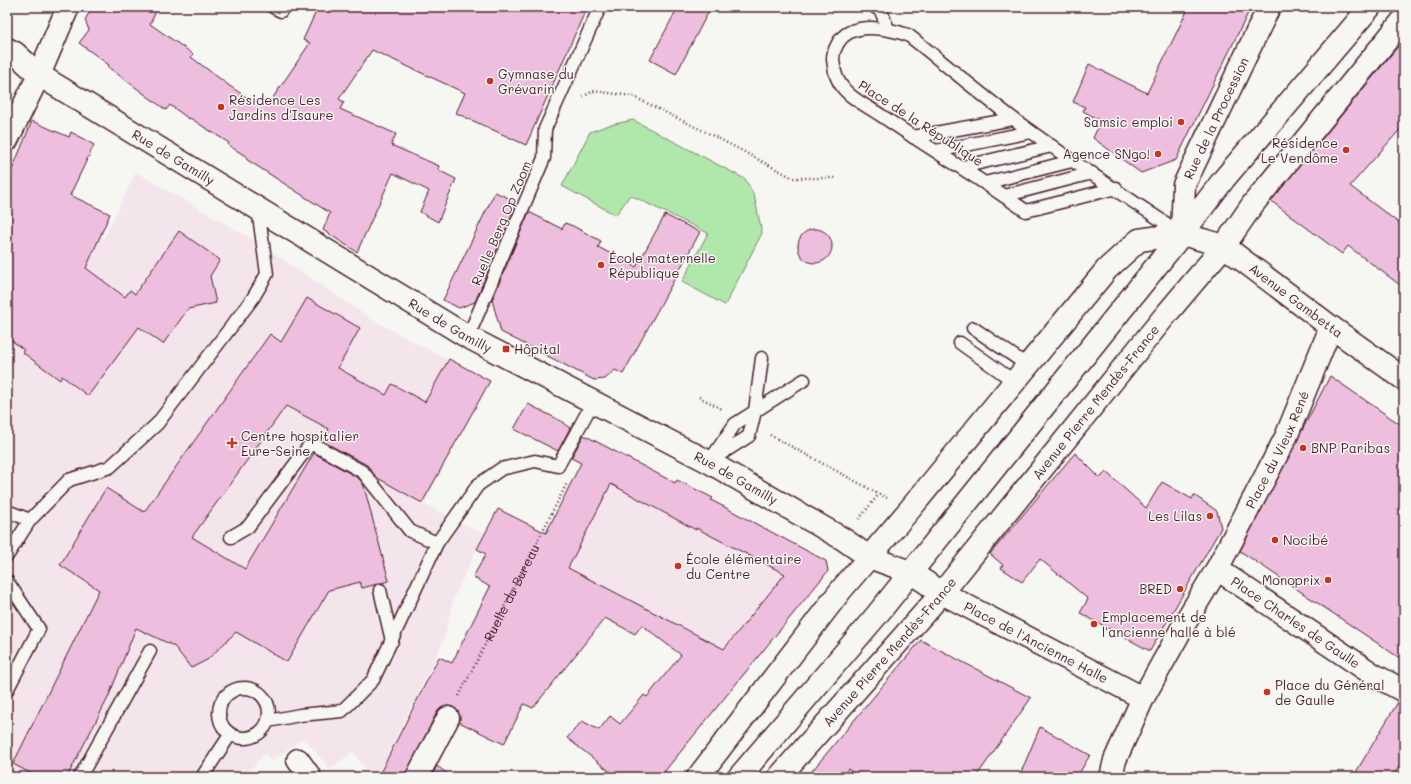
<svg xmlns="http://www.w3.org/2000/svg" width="1411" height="784" viewBox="0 0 1411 784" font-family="Mali,sans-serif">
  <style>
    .built { fill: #f4e5ec }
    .green { fill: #b0e8ab; stroke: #7d846b }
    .building { fill: #eebedf; stroke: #4a1f2b; fill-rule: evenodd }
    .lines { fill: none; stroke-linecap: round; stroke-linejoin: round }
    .service-casing { stroke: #4a1f2b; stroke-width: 15 }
    .minor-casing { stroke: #4a1f2b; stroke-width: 25 }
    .secondary-casing { stroke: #4a1f2b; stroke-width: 25 }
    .path { stroke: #4a1f2b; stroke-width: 2.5; stroke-dasharray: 1 3; stroke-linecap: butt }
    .service { stroke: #f6f6f2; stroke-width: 12 }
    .minor { stroke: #f6f6f2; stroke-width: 22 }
    .secondary { stroke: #f6f6f2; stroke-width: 22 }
    .poi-dot { fill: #c8321e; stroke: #f6f6f2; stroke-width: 1.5 }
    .labels { text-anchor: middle; stroke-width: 3; stroke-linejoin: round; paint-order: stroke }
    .poi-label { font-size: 13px; fill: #4a1f2b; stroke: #f6f6f2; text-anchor: start }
    .street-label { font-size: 13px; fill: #4a1f2b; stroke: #f6f6f2 }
  </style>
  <rect width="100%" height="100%" fill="#f6f6f2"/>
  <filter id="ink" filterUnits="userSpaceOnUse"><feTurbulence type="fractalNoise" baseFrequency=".025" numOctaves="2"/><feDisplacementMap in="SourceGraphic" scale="8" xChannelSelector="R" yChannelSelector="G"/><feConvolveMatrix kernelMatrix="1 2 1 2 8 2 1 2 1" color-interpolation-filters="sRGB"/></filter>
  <g filter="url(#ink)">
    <g class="built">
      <path d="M136,172L255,241L373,320L489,382L424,504L484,534L454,597L446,632L437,655L377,777H371L353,752L330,769L304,738L271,761L265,754L244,777H7V270L37,204L104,238Z"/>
      <path d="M593,440L675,482L677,480L713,498L712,500L826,561L828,571L730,690L642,626L635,634L523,577Z"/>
    </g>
    <path class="green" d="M633,120L745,179L754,195L762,233L725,305L682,282L708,233L630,195L616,215L562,186L590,132L606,126Z"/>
    <g class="building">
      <path d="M92,7H158L150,24L193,54L191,57L231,87L255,103L259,99L268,105L310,43L303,40L318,7H587L526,145L456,113L465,93L372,50L339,99L344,102L340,109L396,134L391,145L439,166L438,170L456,179L438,222L420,212L429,191L393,173L357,252L323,230L330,213L246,159L247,157L228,145L229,143L190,118L189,119L170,105L166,110L108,67L109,65L79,43L89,30L85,20Z"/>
      <path d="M678,7H711L676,74L650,60Z"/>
      <path d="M1189,7H1251L1176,160L1141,173L1093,138L1101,121L1083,111L1085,107L1073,102L1089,64L1147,93Z"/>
      <path d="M1404,39V125L1350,186L1404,227V288L1348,246L1342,254L1271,201Z"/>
      <path d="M32,121L69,137L71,132L94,145L70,195L110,214L86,268L125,297L130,290L135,294L179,231L220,260L210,276L216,303L188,309L163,344L139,327L88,396L62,376L60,380L22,352L24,350L7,337V182Z"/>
      <path d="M495,192L515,201L514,204L516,205L475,302L459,308L443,300Z"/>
      <path d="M529,212L562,229L565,223L573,226L601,241L598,247L636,267L665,215L700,232L623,374L615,370L605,379L594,380L501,332L492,300Z"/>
      <circle cx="815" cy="246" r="17"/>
      <path d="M307,298L360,328L338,368L386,395L392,384L425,402L449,359L490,381L422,503L376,477L367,465L322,441L329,429L286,406L192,537L245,569L314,453L358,478L363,483L389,581L362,588L360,582L329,590L287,662L236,632L207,660L191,668L174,646L136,628L108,698L67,777H38L13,764L99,590L60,565L106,488L144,512L270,334L281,342Z"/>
      <path d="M1330,376L1404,427V661L1240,551Z"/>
      <path d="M528,404L565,423L564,424L570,428L558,451L514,429Z"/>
      <path d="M584,435L675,483L677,480L713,498L711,500L826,561L828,571L660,777H617L567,738L582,721L599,730L610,716L620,724L644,695L647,697L681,655L642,625L635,634L605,618L533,708L524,704L504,744L459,722L460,717L458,711L453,707L447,706L441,708L437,712L405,777H378L439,657L452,663L490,587L473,577L486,554L477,549L498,509L546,533L581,463L571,458ZM611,484L696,530V528L785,574L724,649L568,568Z"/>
      <path d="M1075,453L1100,478L1106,472L1146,508L1162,482L1192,499L1194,495L1217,511L1221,528L1150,651L1080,613L1088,599L1040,559L1022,582L1001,568L1003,565L990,554Z"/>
      <path d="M921,640L1031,698L976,777H858L848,769L841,777H807Z"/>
      <path d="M1398,702L1404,703V758L1393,777H1353Z"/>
      <path d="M1040,727L1090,755L1077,777H1019Z"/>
      <path d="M437,766L452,777H431Z"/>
    </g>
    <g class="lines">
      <g class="service-casing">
        <g id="service">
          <path d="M273,7L281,11"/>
          <path d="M875,7L881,11L888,29"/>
          <path d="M913,137L1013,119"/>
          <path d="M936,151L1031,132"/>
          <path d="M962,167L1052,146"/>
          <path d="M985,183L1072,161"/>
          <path d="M1116,188L1026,211C979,178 929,148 882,116C869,107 849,98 841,85C835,77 834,68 833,59C833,53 834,50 837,45C849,20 887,28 908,35C944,63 979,93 1015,120C1069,160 1126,197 1182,234"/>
          <path d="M1004,196L1092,173"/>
          <path d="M973,328L1027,365"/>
          <path d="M468,337L544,158L545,129L600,7"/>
          <path d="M960,343L1015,382"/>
          <path d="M713,459L749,436L755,411L762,358"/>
          <path d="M709,462L735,424L804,380"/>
          <path d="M7,511L30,520"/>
          <path d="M231,537L248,527L311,443L363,472L410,531L437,543"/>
          <path d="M7,556L30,520L69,480L110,467L157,424L253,298L267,274L258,209"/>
          <path d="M7,581L39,629L7,690"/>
          <path d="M380,590L392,641"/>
          <circle cx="244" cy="713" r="25"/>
          <path d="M268,721L300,715L342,711L373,680L437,543L478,485L501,469L535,461L558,466L593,402"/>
          <path d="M80,777L150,651"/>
          <path d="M202,777L230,735"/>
        </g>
      </g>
      <g class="minor-casing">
        <g id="minor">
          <path id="s2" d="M7,49L15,53L39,75L468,337L709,462L843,539L869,557L910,572L942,593L1143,698"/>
          <path d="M7,140L39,75L68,7"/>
          <path id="s3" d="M1182,234L1184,185L1269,7"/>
          <path id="s4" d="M1217,569L1374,675L1404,691"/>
          <path d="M298,760L310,777"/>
          <path d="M417,777L448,718"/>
          <path id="s5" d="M698,777L841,590L911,508L1107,269L1139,240L1182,234L1224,246L1331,327L1404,379"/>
          <path id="s6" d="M779,777L942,593L1164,317L1224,246L1253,204L1404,19"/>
          <path id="s7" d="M1111,777L1115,760L1143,698L1186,621L1217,569L1286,437L1331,327"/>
        </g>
      </g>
      <g class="secondary-casing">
        <path id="secondary" d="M739,777L876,616L1182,234L1224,179L1370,7"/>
      </g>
      <g class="path">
        <path d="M583,97L593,91L632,96L718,138L793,178H835"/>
        <path d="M699,397L722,409"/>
        <path d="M770,435L879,494"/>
        <path d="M859,519L879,494L887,498"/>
        <path id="s1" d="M459,696L567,483"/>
      </g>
      <use href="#service" class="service"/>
      <use href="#minor" class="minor"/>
      <use href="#secondary" class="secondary"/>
    </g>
  </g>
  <g class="poi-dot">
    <circle cx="490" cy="81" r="4"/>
    <circle cx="221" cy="107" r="4"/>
    <circle cx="1181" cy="122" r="4"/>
    <circle cx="1346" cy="150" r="4"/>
    <circle cx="1158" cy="154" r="4"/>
    <circle cx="601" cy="265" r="4"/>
    <rect x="502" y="345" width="8" height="8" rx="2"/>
    <path d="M230 437h4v4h4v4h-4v4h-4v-4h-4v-4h4z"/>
    <circle cx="1303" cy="448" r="4"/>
    <circle cx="1210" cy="516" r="4"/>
    <circle cx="1275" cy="540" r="4"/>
    <circle cx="678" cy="566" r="4"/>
    <circle cx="1328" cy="580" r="4"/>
    <circle cx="1180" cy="589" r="4"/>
    <circle cx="1094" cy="624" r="4"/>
    <circle cx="1267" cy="692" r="4"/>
  </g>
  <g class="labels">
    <g class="poi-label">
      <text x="498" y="79">Gymnase du<tspan x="498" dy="15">Grévarin</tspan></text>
      <text x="229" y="105">Résidence Les<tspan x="229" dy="15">Jardins d'Isaure</tspan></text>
      <text x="1173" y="127" text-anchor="end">Samsic emploi</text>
      <text x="1338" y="148" text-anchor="end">Résidence<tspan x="1338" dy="15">Le Vendôme</tspan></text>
      <text x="1150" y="159" text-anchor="end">Agence SNgo!</text>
      <text x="609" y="263">École maternelle<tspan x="609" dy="15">République</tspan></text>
      <text x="514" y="354">Hôpital</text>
      <text x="241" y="441">Centre hospitalier<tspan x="241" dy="15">Eure-Seine</tspan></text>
      <text x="1311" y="453">BNP Paribas</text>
      <text x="1202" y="521" text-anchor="end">Les Lilas</text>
      <text x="1283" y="545">Nocibé</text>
      <text x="686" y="564">École élémentaire<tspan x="686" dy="15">du Centre</tspan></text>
      <text x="1320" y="585" text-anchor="end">Monoprix</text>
      <text x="1172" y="594" text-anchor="end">BRED</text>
      <text x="1102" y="622">Emplacement de<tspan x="1102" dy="15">l'ancienne halle à blé</tspan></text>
      <text x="1275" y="690">Place du Général<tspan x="1275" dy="15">de Gaulle</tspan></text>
    </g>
    <g class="street-label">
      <text dy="5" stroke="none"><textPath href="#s3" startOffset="123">Rue de la Procession</textPath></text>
      <text transform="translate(921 123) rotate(33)" y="5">Place de la République</text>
      <text dy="5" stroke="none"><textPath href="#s2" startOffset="199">Rue de Gamilly</textPath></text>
      <text transform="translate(501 223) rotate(-67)" y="5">Ruelle Berg Op Zoom</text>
      <text dy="5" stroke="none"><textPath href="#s5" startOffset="873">Avenue Gambetta</textPath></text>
      <text dy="5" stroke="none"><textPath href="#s2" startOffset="523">Rue de Gamilly</textPath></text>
      <text dy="5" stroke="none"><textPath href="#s6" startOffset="491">Avenue Pierre Mendès-France</textPath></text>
      <text dy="5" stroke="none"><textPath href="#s7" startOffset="368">Place du Vieux René</textPath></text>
      <text dy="5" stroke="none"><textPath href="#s2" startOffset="847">Rue de Gamilly</textPath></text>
      <text dy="5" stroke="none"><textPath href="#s1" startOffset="116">Ruelle du Bureau</textPath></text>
      <text dy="5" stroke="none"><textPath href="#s4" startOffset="95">Place Charles de Gaulle</textPath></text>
      <text dy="5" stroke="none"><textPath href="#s2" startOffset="1190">Place de l'Ancienne Halle</textPath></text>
      <text dy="5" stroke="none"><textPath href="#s6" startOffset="167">Avenue Pierre Mendès-France</textPath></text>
    </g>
  </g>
  <rect width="1411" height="784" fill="none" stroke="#f6f6f2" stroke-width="24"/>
  <rect x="12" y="12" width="1387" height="760" fill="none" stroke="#4a1f2b" stroke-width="1.5" filter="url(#ink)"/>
</svg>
